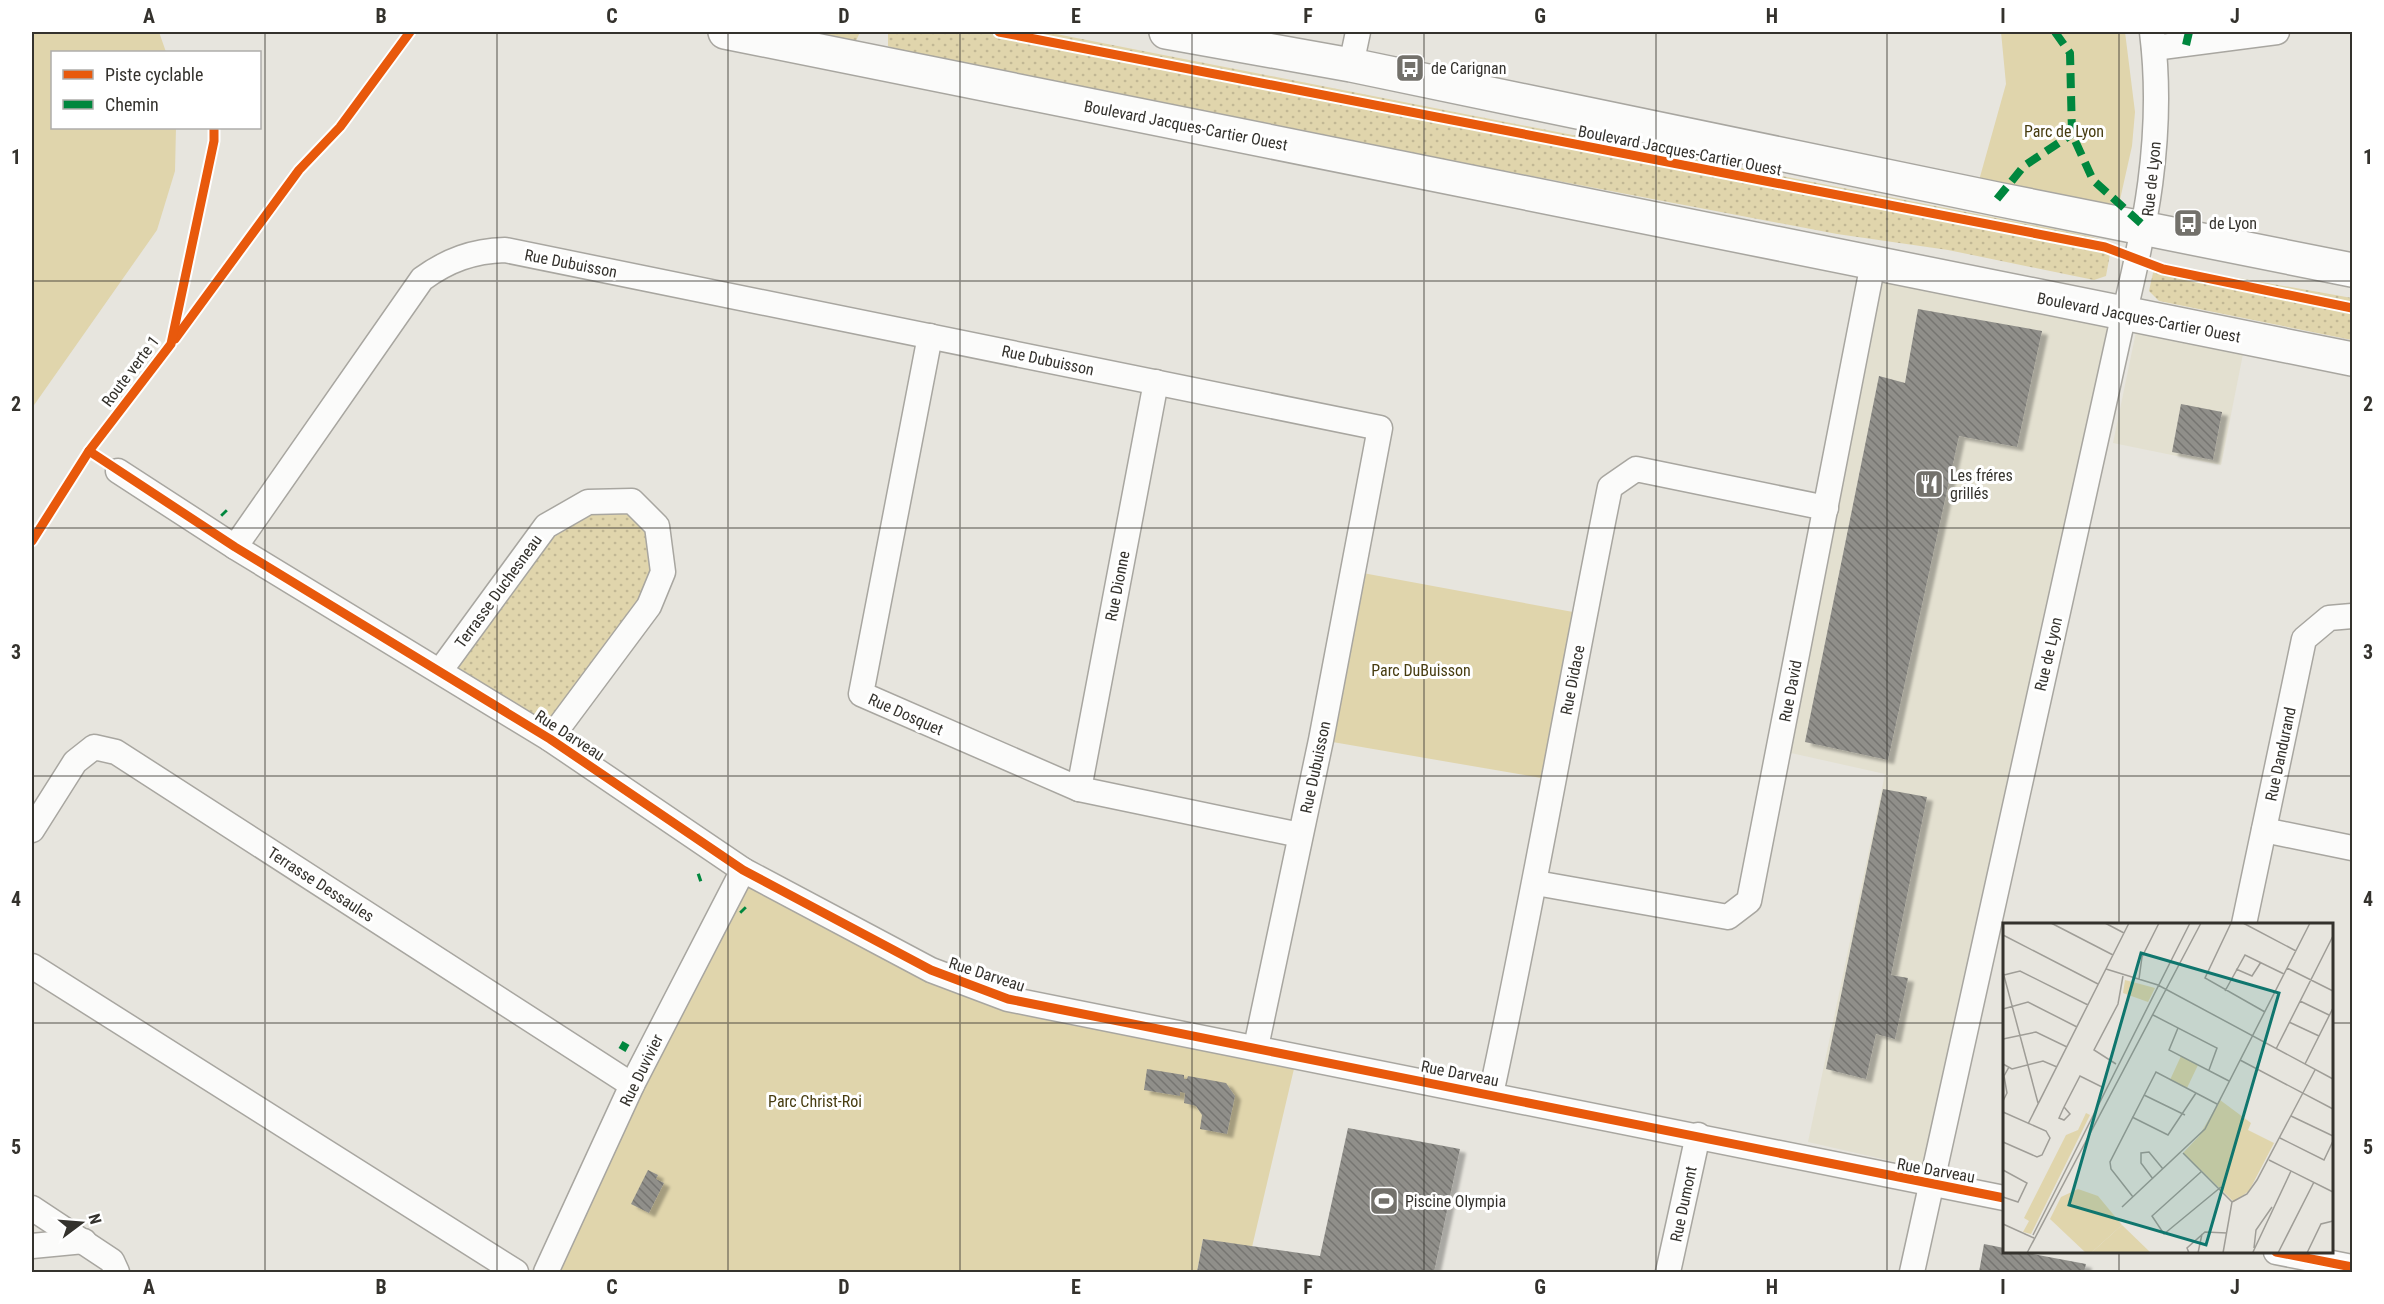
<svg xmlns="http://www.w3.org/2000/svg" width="2384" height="1304" viewBox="0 0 2384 1304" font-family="'Roboto Condensed',sans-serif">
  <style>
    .built { fill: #e3e0d0 }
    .grass { fill: url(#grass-dots) }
    .park { fill: #e0d5ac }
    .building { fill: url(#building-back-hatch); filter: url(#shadow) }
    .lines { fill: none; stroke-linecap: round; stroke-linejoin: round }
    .street-casing { stroke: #a8a6a0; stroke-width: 27 }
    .secondary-casing { stroke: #a8a6a0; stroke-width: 36 }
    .street { stroke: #fbfbfa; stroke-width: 24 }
    .secondary { stroke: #fbfbfa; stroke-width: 33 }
    .quiet { stroke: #00873e; stroke-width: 8; stroke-dasharray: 15 8; stroke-linecap: butt }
    .cycleway-casing { stroke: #fff; stroke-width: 13 }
    .cycleway { stroke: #e8590c; stroke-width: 9 }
    .grid { fill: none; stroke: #34322d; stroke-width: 1.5; stroke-opacity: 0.55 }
    .labels { text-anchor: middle; stroke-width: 6; stroke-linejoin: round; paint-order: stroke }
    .poi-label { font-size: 16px; fill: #34322d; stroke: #fff; text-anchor: start }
    .street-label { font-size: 16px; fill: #34322d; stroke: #fff }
    .park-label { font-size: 16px; fill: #473c10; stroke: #fff }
    .inset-road { fill: none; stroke: #9f9d97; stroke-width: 1.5 }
    .view { fill: #0f766e; fill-opacity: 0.15; stroke: #0f766e; stroke-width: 3 }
    .inset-edge { fill: none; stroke: #34322d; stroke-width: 3 }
    .neatline { fill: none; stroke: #34322d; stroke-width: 2 }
    .grid-label { font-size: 20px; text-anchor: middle; font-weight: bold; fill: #34322d }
  </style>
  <defs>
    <pattern id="grass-dots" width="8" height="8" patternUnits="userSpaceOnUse" patternTransform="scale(1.5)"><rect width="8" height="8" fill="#e0d5ac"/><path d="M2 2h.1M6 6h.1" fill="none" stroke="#c1b794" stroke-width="1.8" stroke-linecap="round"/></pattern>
    <pattern id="building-back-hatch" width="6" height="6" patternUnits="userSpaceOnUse" patternTransform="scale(1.5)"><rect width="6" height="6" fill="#908f8a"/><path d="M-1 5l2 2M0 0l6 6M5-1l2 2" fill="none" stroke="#767571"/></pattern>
    <filter id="shadow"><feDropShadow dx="6" dy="4" stdDeviation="1.5" flood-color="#0004"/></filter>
  </defs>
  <rect width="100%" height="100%" fill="#e7e5de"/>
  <g class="built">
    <path d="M1888,251L2138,302L1944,1173L1808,1142L1885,774L1791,753Z"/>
    <path d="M2136,332L2243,354L2221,465L2113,443Z"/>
  </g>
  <g class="grass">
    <path d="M788,32H860L856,41L849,43Z"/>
    <path d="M888,32H1046L2089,236L2112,243L2106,276L2094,280L1948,250L1837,234L1300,132L899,51L888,46Z"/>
    <path d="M2160,264L2352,298V340L2159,301L2149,291L2153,273Z"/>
    <path d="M632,501L663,572L550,739L440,671L546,526Z"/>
  </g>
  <g class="park">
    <path d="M32,32H159L166,52H52V128H176L175,171L157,230L32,408Z"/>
    <path d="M2001,32H2125L2135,112L2132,146L2117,213L1978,184L2006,84Z"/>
    <path d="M1352,571L1584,614L1553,780L1321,740Z"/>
    <path d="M743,870L931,970L1297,1056L1252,1247L1203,1239L1197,1272H546Z"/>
  </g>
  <g class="building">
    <path d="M1918,309L2042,331L2017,447L1959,436L1888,760L1805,742L1879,376L1905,383Z"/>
    <path d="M2181,404L2222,412L2213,460L2172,452Z"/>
    <path d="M1883,789L1927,797L1891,975L1908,978L1895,1039L1876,1034L1866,1079L1826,1069Z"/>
    <path d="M1147,1069L1184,1075V1079H1187L1188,1076L1226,1083L1235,1096L1227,1134L1200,1129L1202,1115L1196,1106L1184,1103L1185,1093L1180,1092V1096L1144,1090Z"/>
    <path d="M1348,1128L1460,1149L1434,1272H1197L1203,1239L1320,1256Z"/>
    <path d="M648,1170L658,1175L656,1179L664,1183L649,1213L631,1204Z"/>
    <path d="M1984,1244L2004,1248V1252H2022L2086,1264L2084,1272H1979Z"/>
  </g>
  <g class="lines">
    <g class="street-casing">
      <g id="street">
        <path d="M2154,48L2277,32"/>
        <path d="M1351,65L1358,32"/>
        <path d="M930,336L861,694L1079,789L1300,835"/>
        <path d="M118,471L235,547L550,739L743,870L931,970L1008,999L2004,1198"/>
        <path d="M235,547L422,279C448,260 473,251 505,250L1380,428L1321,740L1256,1047"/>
        <path d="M440,671L546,526L588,502L632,501L657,526L663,572L649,606L550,739"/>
        <path d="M1079,789L1156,382"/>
        <path d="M32,830L75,762L94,747L116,752L632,1085"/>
        <path d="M2264,830L2352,848"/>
        <path d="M1536,883L1728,917L1749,901L1873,263"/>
        <path d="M2244,924L2304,639L2329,618L2352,616"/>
        <path d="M32,966L516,1272"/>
        <path d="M1491,1094C1535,892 1569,689 1610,487L1636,469L1826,508"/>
        <path d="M32,1208L112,1261L117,1272"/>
        <path d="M32,1246L84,1241"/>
        <path d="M2276,1252L2352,1267"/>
        <path d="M546,1272L632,1085L743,870"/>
        <path d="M1668,1272L1698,1135"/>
        <path d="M1912,1272L2120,331C2145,231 2165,136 2152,32"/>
      </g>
    </g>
    <g class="secondary-casing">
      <g id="secondary">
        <path d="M725,32L2352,359"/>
        <path d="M1166,32L1351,65L1997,199L2352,270"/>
      </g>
    </g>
    <use href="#street" class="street"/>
    <use href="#secondary" class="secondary"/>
    <g class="quiet">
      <path d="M2055,32L2070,53L2072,134L2093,180L2145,227"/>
      <path d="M2186,45L2189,32"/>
      <path d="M1997,199L2024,166L2072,134"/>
      <path d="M223,512L225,514"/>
      <path d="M698,878L701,877"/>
      <path d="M742,909L744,911"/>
      <path d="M622,1050L626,1043"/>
    </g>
    <g class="cycleway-casing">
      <g id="cycleway">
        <path d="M999,32L2105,247L2163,269L2352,308"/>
        <path d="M175,339L299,170L340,127L410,32"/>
        <path d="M89,451L235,547L550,739L743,870L931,970L1008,999L2004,1198"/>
        <path d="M32,541L89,451L171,344L214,141V128"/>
        <path d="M2276,1252L2352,1267"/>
      </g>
    </g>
    <use href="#cycleway" class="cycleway"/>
  </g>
  <path class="grid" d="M265,32V1272M497,32V1272M728,32V1272M960,32V1272M1192,32V1272M1424,32V1272M1656,32V1272M1887,32V1272M2119,32V924M32,281H2352M32,528H2352M32,776H2352M32,1023H2004M2332,1023H2352M2119,1252V1272"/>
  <defs>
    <g id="bus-square" transform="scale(1.5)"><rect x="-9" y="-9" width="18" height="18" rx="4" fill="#73716b" stroke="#fff"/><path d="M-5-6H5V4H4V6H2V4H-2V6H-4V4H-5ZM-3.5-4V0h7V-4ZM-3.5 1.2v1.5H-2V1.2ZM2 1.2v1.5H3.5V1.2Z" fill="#fff"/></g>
    <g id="restaurant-square" transform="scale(1.5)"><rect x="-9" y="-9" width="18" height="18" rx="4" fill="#73716b" stroke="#fff"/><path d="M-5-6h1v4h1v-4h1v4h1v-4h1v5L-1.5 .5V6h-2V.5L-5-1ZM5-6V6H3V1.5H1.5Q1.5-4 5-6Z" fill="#fff"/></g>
    <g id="stadium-square" transform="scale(1.5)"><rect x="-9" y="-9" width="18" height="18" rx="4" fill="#73716b" stroke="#fff"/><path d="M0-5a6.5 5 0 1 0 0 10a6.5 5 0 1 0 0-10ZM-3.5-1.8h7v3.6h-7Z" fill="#fff"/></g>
  </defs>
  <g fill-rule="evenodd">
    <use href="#bus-square" x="1410" y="68"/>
    <use href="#bus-square" x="2188" y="223"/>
    <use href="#restaurant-square" x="1929" y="484"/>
    <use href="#stadium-square" x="1384" y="1201"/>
  </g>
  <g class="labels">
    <g class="poi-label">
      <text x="1431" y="74">de Carignan</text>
      <text x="2209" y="229">de Lyon</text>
      <text x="1950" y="481">Les fréres<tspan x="1950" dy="18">grillés</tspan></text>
      <text x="1405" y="1207">Piscine Olympia</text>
    </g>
    <g class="street-label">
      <text transform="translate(1186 125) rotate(11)" y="6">Boulevard Jacques-Cartier Ouest</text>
      <text transform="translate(1680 150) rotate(11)" y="6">Boulevard Jacques-Cartier Ouest</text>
      <text transform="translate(2151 179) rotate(-84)" y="6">Rue de Lyon</text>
      <text transform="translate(571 263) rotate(11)" y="6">Rue Dubuisson</text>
      <text transform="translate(2139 317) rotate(11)" y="6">Boulevard Jacques-Cartier Ouest</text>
      <text transform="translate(1048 360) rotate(12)" y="6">Rue Dubuisson</text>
      <text transform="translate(130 371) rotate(-53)" y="6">Route verte 1</text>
      <text transform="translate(1117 586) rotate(-79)" y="6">Rue Dionne</text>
      <text transform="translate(498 591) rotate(-54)" y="6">Terrasse Duchesneau</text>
      <text transform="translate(2048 654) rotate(-77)" y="6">Rue de Lyon</text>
      <text transform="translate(1572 680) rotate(-79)" y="6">Rue Didace</text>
      <text transform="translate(1790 691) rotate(-79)" y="6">Rue David</text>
      <text transform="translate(906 714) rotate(24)" y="6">Rue Dosquet</text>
      <text transform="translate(570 735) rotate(33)" y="6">Rue Darveau</text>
      <text transform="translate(2280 754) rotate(-78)" y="6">Rue Dandurand</text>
      <text transform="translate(1315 767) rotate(-78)" y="6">Rue Dubuisson</text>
      <text transform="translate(321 884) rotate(33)" y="6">Terrasse Dessaules</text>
      <text transform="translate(987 974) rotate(18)" y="6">Rue Darveau</text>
      <text transform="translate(641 1070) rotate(-64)" y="6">Rue Duvivier</text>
      <text transform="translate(1460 1073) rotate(11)" y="6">Rue Darveau</text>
      <text transform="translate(1936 1170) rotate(10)" y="6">Rue Darveau</text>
      <text transform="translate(1683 1204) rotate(-78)" y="6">Rue Dumont</text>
    </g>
    <g class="park-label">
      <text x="2064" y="137">Parc de Lyon</text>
      <text x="1421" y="676">Parc DuBuisson</text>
      <text x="815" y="1107">Parc Christ-Roi</text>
    </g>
  </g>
  <g transform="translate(2003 923)">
    <rect width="330" height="330" fill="#e7e5de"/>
    <path d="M119,302L148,330H88Z" fill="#e0d5ac"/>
    <path d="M122,57L152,65L145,79L120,70ZM178,133L195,142L184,165L167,157ZM217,177L248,200L245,207L271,220L246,268L231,279L180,230L196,213ZM83,190L87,192L28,311L20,309L26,298L21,295L63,212L75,207ZM75,266L95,273L119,302L88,330H83L47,296L58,274Z" fill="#e0d5ac"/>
    <path class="inset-road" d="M48,0L110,32M102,0L121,10M228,0L202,55L262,89M240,0L293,28M0,12L95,61M284,45L330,68M103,46L155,62L330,156M233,46L249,53L258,39M0,49L35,180M1,52L17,48L85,82M136,56L139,34L156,0M222,68L242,32L281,51M297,78L326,92M0,86L25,79L74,104M150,92L214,125L206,147M286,99L316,113M175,105L166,127L226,158M0,116L33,109L64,124M273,126L330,13M237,137L330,186M0,141L9,146L40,138L54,144M113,141L91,127L115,81L120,53M302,141L330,85M141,172L182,192M0,178L4,170L1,153L6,144M61,184L67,191L61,197L56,195L61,184L77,153L101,165M0,189L43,208L47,215L39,232L34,234L0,219M288,193L330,213M129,194L165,212L193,170M25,201L126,0M277,215L321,237L330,218M180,230L229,279L220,330M266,237L330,269M0,247L24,260L15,279L0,274M199,248L149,293L161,311L218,264M150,256L138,240V230L146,229L160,246M130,274L108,246L107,239L153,149L214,181M229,279L244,271L254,257L312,147M119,284L202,206L307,0M0,301L31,315M30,312L187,0M251,325L253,307L269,284M250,329L288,248M24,330L198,0M186,330L184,325L202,309L224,310M195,330L199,311M275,330L311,259M304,330L318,301L330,298"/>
    <path class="view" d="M138,30L276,70L203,322L66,282Z"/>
    <rect width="330" height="330" class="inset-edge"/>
  </g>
  <rect width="2384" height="1304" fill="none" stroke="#ffffff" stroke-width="66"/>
  <rect x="51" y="51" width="210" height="78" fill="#ffffff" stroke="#aeadab" stroke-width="1.5"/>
  <rect x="63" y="70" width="30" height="9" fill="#e8590c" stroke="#aeadab" stroke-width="1.5"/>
  <text x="105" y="81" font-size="18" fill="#34322d">Piste cyclable</text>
  <rect x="63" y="100" width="30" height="9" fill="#00873e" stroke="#aeadab" stroke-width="1.5"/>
  <text x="105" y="111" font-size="18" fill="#34322d">Chemin</text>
  <g transform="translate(81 1223) rotate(74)" stroke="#ffffff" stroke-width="4.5" paint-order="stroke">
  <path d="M0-4.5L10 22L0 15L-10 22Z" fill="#34322d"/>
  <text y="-9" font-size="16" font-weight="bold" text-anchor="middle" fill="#34322d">N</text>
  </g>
  <rect x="33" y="33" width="2318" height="1238" class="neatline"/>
  <g class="grid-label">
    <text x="149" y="23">A</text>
    <text x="381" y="23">B</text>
    <text x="612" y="23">C</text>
    <text x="844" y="23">D</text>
    <text x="1076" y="23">E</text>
    <text x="1308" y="23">F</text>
    <text x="1540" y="23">G</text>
    <text x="1772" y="23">H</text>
    <text x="2003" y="23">I</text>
    <text x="2235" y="23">J</text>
    <text x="16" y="164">1</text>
    <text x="2368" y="164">1</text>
    <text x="16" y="411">2</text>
    <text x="2368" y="411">2</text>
    <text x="16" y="659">3</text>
    <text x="2368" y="659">3</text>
    <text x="16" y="906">4</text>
    <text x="2368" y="906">4</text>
    <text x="16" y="1154">5</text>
    <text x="2368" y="1154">5</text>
    <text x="149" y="1294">A</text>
    <text x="381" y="1294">B</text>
    <text x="612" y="1294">C</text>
    <text x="844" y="1294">D</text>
    <text x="1076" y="1294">E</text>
    <text x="1308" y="1294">F</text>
    <text x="1540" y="1294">G</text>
    <text x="1772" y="1294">H</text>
    <text x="2003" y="1294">I</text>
    <text x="2235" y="1294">J</text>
  </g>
</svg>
